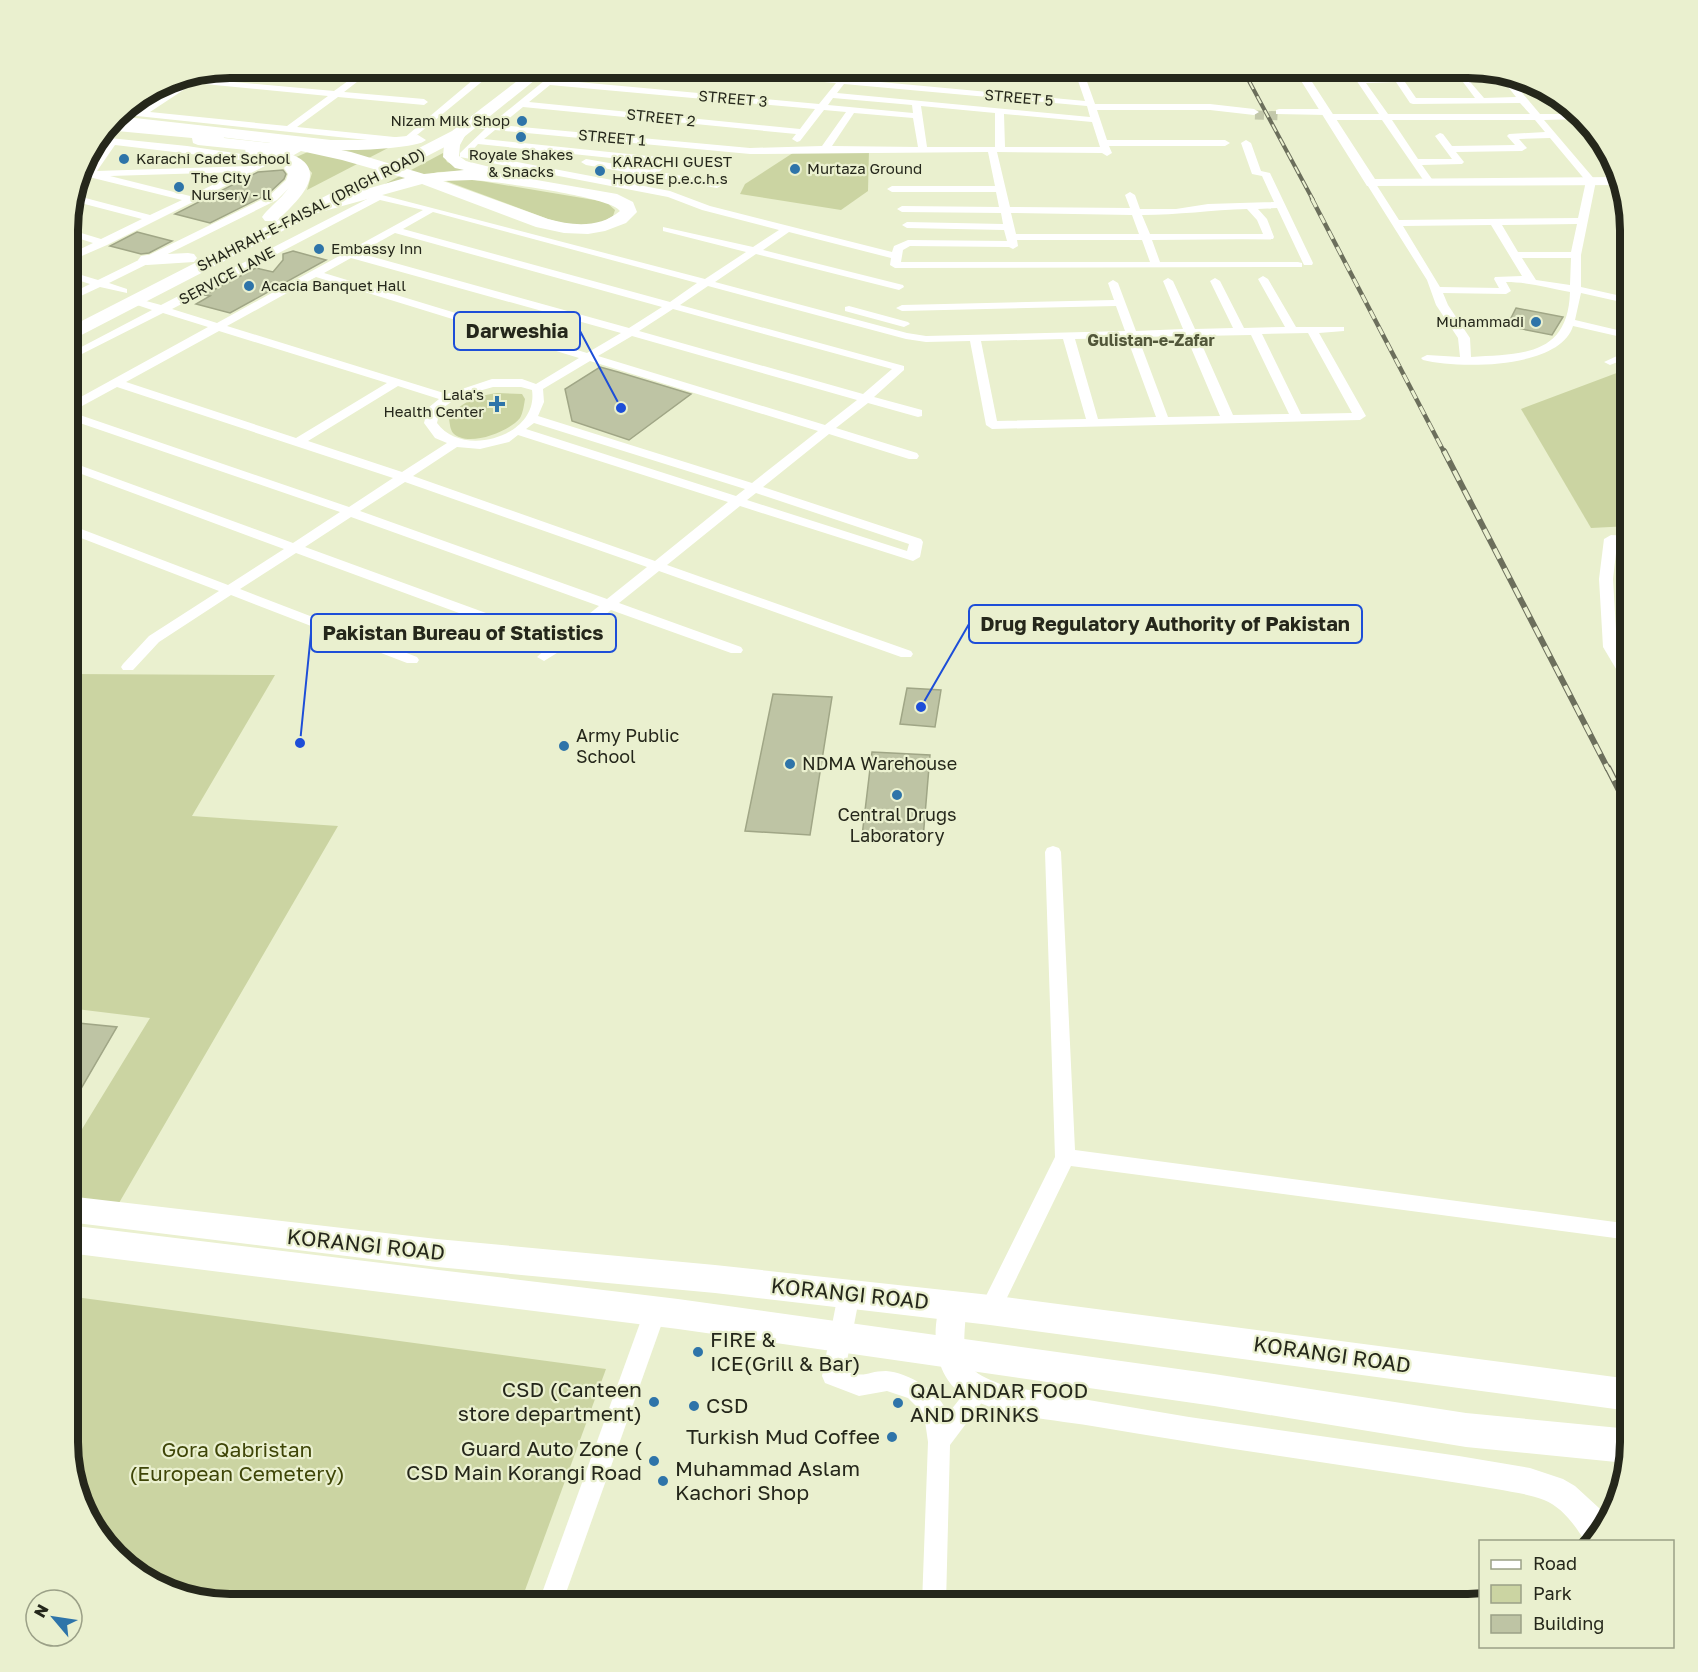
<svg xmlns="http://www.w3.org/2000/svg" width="1698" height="1672" viewBox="0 0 1698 1672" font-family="'Golos Text',sans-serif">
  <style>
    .green { fill: #cbd4a2 }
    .building { fill: #bec4a4; stroke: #a0a686; stroke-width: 1.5 }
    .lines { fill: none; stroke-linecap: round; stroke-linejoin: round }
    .minor-tunnel { stroke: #c3c8ab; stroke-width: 9; stroke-dasharray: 9 4.5; stroke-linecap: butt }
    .minor { fill: #fff; fill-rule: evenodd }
    .tertiary { fill: #fff; fill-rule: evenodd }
    .primary { fill: #fff; fill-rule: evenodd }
    .trunk { fill: #fff; fill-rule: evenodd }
    .rail-far3-casing { stroke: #6c6f5c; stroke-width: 4 }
    .rail-far2-casing { stroke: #6c6f5c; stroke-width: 4.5 }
    .rail-far1-casing { stroke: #6c6f5c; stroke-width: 6 }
    .rail-casing { stroke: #6c6f5c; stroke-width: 7 }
    .rail-far3 { stroke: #eaf0cf; stroke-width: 2; stroke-dasharray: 8; stroke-linecap: butt }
    .rail-far2 { stroke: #eaf0cf; stroke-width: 3; stroke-dasharray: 9; stroke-linecap: butt }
    .rail-far1 { stroke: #eaf0cf; stroke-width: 4; stroke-dasharray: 11; stroke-linecap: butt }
    .rail { stroke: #eaf0cf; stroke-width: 4.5; stroke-dasharray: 14; stroke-linecap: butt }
    .poi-dot { fill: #2e74a9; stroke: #eaf0cf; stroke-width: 2 }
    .labels { text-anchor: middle; stroke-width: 4.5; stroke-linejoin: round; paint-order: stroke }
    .far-street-label { font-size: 15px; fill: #25271b; stroke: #eaf0cf }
    .far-poi-label { font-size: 15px; fill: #25271b; stroke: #eaf0cf; text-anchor: start }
    .far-neighbourhood-label { font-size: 16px; font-weight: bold; fill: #52573a; stroke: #eaf0cf }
    .poi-label { font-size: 18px; fill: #25271b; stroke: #eaf0cf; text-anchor: start }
    .near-street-label { font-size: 21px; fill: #25271b; stroke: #eaf0cf }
    .near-poi-label { font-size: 21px; fill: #25271b; stroke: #eaf0cf; text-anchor: start }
    .near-park-label { font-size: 21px; fill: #3e4507; stroke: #eaf0cf }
    .rim { fill: none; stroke: #25271b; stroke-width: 8 }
    .leader { fill: none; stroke: #1d4ed8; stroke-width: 2 }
    .callout-dot { fill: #1d4ed8; stroke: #eaf0cf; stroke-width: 2 }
    .callout { fill: #eaf0cf; stroke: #1d4ed8; stroke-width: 2 }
    .callout-label { font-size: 20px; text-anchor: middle; font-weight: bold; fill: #25271b }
  </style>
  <rect width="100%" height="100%" fill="#eaf0cf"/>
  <g class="green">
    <path d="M364,148H388L307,190L312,173L303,162L294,158L310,151Z"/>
    <path d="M799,149L869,150L868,191L841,210L740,194L745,184Z"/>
    <path d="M443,153L447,162L468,171L438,172L383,185Z"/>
    <path d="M447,180H475L606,202L615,210L613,216L601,223L575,227L548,219L446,181Z"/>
    <path d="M1630,368V526L1591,528L1521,409Z"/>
    <path d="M497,393L522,394L525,399C524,405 523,413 520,418C509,432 467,448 453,433C450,429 450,424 449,419C461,401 477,396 497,393Z"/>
    <path d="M68,674L275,675L192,816L338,826L112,1215L68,1209V1152L150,1018L68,1008Z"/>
    <path d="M68,1296L606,1369L520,1604H230L167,1592L108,1550L80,1504L68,1443Z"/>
  </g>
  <g class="building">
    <path d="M283,170L286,174L284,179L268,194L210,223L175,214L258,172Z"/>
    <path d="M137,232L172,241L149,253L141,254L110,246Z"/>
    <path d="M293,251L326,260L230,313L196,304L210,296L204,295L256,268L273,272L283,260V254Z"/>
    <path d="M1516,308L1563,317L1552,335L1507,326Z"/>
    <path d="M600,367L618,372L691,394L629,440L572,421L565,389Z"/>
    <path d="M907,688L941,690L935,727L900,724Z"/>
    <path d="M773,694L832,697L810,835L745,831Z"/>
    <path d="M872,752L930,755L923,839L862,836Z"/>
    <path d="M68,1022L117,1027L68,1111Z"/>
  </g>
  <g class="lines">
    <path class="minor-tunnel" d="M1255,115L1281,116"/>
    <g class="minor">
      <path d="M366,68H375L344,92L424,99L428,102L424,105L338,97L297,127L404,138L480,74L436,71L432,68L486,69L497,68L496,70L515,74L511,77L490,75L406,144L118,114L121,110L139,111L183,83L169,79C178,78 187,78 196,75L200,79L334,91ZM194,83L328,96L287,126L150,112Z"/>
      <path d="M560,68H569L556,80L819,104L836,83L696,71L692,68H720L839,78L848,68H856L848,79L1085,101L1076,75L1014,71L1010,68L1235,72L1236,74L1232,77L1085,76L1095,104H1210L1254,109L1259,112L1254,115L1210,110H1097L1107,140H1225L1230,143L1225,146H1109L1112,153L1107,156L1102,153L997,152L1010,207L1130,208L1125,195L1130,192L1135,195L1140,209H1176L1208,204L1274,202L1262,176L1252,174L1241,143L1246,140L1251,143L1261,171L1270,173L1313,263L1312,265H1304L1303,263L1277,208L1258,209L1267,219L1274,237L1273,239L1152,240L1160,262H1298L1302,263V267L895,268L890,265L891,258L789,232L763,250L903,285L904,287L899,290L756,254L715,282L907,333L926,336L1125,331L1116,306L902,311L896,308L902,305L1114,300L1108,283L1113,280L1118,283L1136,331L1183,329L1163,281L1168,278L1173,281L1195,329L1233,328L1210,281L1215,278L1220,281L1244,328L1285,327L1258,279L1263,276L1268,279L1296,327H1344V331L1319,333L1366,416L1360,420L992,429L986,425L970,341L926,342L906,339L708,286L680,305L904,366V370L874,397L922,410V416L918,417L868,403L836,428L917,453L919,456L917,459H909L829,434L763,487L921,539L923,542L920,557L913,561L740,506L667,565L911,651L913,654L911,657H901L659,571L619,603L741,647L743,650L741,653H731L611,610L565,648L544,661L537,657L549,646L296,553L240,589L417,657L419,660L417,663H407L231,595L159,642L133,670H123L121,667L123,664L149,636L219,591L68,533V524L228,585L284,549L68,469V461L293,543L340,512L68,419V404L208,327L163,313L68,361V354L152,310L131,303V299L135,298L161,305L373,196L370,192L375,189L382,195L705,279L746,252L663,231V227L753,247L779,230L702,210L668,197L460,157V153L485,129L468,127V123L491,124ZM844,84L1087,106L1090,117L837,93ZM550,85L815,109L800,129L529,102ZM833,98L912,105L913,113L828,105ZM921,106L995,113V147H927ZM523,107L796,134L792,139L797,142L800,141L824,110L846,112L822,146L750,148L501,125ZM854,113L913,118L918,147L832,146ZM1004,114L1092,122L1100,147H1005ZM495,130L750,154L988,152L995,186H892L887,189L892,192H996L999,207L902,206L897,209L902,212L1001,213L1003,224L907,222L902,225L907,228L1004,230L1007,241L908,240L894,246L892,252L710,206L670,191L470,153L478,144L659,163L650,170L586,159L581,162L586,165L717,188L722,185L717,182L659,172L672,161L667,158L484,139ZM380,200L423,210L217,323L172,309ZM1247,209L1257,220L1263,234H1150L1142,215C1178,215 1212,210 1247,209ZM433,212L697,283L670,302L403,229ZM1011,213L1132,215L1139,234H1016ZM395,233L662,307L629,328L359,253ZM1017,240H1142L1150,262H901L903,250L910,246L1009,247L1013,249L1018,246ZM351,258L621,333L587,353L324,273ZM316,277L579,358L536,384L522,379H492L447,394L227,326ZM673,309L892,369L863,394L639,331ZM219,331L387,383L296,438L126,382ZM1308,333L1352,413L1301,414L1262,334ZM1251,335L1289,414L1233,415L1198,336ZM632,336L857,400L825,425L598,356ZM1186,336L1220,416L1168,417L1138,337ZM1127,338L1156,417L1098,419L1075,339ZM1063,339L1086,419L997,421L981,341ZM590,361L818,431L752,483L538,416L544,402L543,389ZM398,386L439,399L428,408L424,423L435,438L447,443L402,472L308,441ZM117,387L393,478L349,507L71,412ZM493,387H521L532,390C539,436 463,459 437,423L440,410L458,397ZM534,423L745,489L736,496L526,429ZM518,435L728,502L655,561L413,476L457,447L480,449L509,442ZM405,482L647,567L607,599L360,511ZM756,493L909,544L907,551L747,500ZM351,517L599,606L557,639L305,547Z"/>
      <path d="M1348,68H1356L1363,77L1465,76L1484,98L1516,97L1497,73L1507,75L1540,114H1579L1585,119L1544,120L1596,181L1581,255V287L1630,298V304L1581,293L1575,320L1630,333V339L1573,326C1560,369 1459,369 1423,360L1421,358L1427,355L1460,357L1458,338L1436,305L1427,280L1366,183L1368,181H1374L1399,220L1578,218L1586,181L1550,138L1519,139L1527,148L1522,151L1456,152L1464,162L1462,164L1422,165L1434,182L1426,184L1382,120H1329L1324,117L1329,114H1379ZM1396,82L1410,103L1413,104L1520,103L1530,114H1388L1366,83ZM1405,82H1463L1475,98H1416ZM1392,120H1535L1545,132L1509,134L1507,136L1515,145L1452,146L1443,134L1440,133L1435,136L1452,159H1418ZM1577,224L1571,252H1518L1502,225ZM1491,225L1522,276L1495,277L1494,279L1499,288L1440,287L1403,226ZM1522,258H1571L1570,285L1536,280ZM1506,282C1528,282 1548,288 1570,292C1568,356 1522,354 1471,357L1470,338L1448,305L1443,293L1506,294L1511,291Z"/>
      <path d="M1279,109H1326L1331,112L1326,115L1276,114V110Z"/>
      <path d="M100,137L187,146L268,158L280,153L285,156L107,245L68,262V255L93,243L68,235V229L101,239L142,219L73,201L74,195L150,215L182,200L89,177H79L81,171H87L106,144L96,142ZM115,145L259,162L251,166L97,171ZM239,172L190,196L110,176Z"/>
      <path d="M286,166H292L298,174L294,183L277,200L109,283L127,289V293L100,287L68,302V295L90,284L68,277V271L98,280L269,196L286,180L288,174L284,168Z"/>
      <path d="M849,306L908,322L910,324L904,327L845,311V307Z"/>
      <path d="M1630,350V357L1610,365L1604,362Z"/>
      <path d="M1611,535L1630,536V544L1617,543L1630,550V558L1616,553L1613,579L1617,647L1630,669V685L1625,684L1603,647L1599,579L1604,539Z"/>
      <path d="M1053,846L1059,848L1061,852L1075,1150L1630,1224V1240L1071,1166L998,1316L990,1319L982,1316L979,1310L1055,1157L1045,852L1047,848Z"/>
      <path d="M849,1285L856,1288L860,1294L845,1371C866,1379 867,1371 886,1371C907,1372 944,1393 947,1415L973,1382L981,1379L989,1382L992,1389L950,1445L946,1604H922L928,1442L924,1414L908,1398L887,1391L859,1396L825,1383L822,1376L838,1294L842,1288Z"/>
      <path d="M655,1303L663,1306L666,1312L562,1604H538L644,1312L647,1306Z"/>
    </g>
    <g class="tertiary">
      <path d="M1293,68H1303L1375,179L1620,177L1622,185L1367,186Z"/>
      <path d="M953,1294L963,1298C967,1307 966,1315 965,1325C962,1366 968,1372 1006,1386L1189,1417L1459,1456L1530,1468L1563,1479L1575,1486L1599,1508L1606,1521L1592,1542H1585C1576,1526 1562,1507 1544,1500C1529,1494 1512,1492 1496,1489C1461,1483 1427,1478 1393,1473C1292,1458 1192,1443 1092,1426C1049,1419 999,1417 961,1393C933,1375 930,1325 943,1298Z"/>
    </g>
    <g class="primary">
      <path d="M112,122L218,131L223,133L224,138L270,143L272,139L277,137L351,152L424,174L464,170L455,168L443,157L444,145L453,131L458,129L466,134L460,145L459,156L466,161L490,167L491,172L617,194L633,202L637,212L626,223L605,231L588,234L564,233L536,227L422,184L317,213L311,211L309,208L311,205L405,178L342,160L301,151L294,155L198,145L193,143L192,138L106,130ZM472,180C494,181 613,197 620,211C600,228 573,226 548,219L443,181Z"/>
      <path d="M68,1196L437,1239L715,1265L990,1295L1630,1379V1411L990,1325L715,1293L437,1267L68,1222Z"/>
      <path d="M68,1225L678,1299L1214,1374L1466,1413L1630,1429V1442L1626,1463L1466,1447L1214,1406L678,1329L68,1253Z"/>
    </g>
    <g class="trunk">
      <path d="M534,68H550L464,137L68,342V328L277,221H265L262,217C274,201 292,193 294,172L283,162L247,154L245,151L247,148C259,145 273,149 285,152C334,167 300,199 277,221L452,131Z"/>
      <path d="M117,116L331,140H364L418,135L426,140C418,149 346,151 331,150L110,124Z"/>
      <path d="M188,253L194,254L197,258L194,262L147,265L141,264L138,260L141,256L147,255Z"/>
    </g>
    <g class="rail-far3-casing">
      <path id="rail-far3" d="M1242,68L1313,200"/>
    </g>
    <g class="rail-far2-casing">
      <path id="rail-far2" d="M1312,199L1444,452"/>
    </g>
    <g class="rail-far1-casing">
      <path id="rail-far1" d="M1444,451L1608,769"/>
    </g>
    <g class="rail-casing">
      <path id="rail" d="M1608,768L1630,811"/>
    </g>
    <use href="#rail-far3" class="rail-far3"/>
    <use href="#rail-far2" class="rail-far2"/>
    <use href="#rail-far1" class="rail-far1"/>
    <use href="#rail" class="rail"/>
  </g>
  <g class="poi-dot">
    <circle cx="522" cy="121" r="6"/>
    <circle cx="521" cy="137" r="6"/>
    <circle cx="124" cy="159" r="6"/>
    <circle cx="795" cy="169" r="6"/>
    <circle cx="600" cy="171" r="6"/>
    <circle cx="179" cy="187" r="6"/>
    <circle cx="319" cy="249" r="6"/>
    <circle cx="249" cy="286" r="6"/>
    <circle cx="1536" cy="322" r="6"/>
    <path d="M494 395h6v6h6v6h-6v6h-6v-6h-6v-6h6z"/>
    <circle cx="564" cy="746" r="6"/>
    <circle cx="790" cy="764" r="6"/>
    <circle cx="897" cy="795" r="6"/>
    <circle cx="698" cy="1352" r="6"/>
    <circle cx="654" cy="1402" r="6"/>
    <circle cx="898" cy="1403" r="6"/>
    <circle cx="694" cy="1406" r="6"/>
    <circle cx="892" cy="1437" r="6"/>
    <circle cx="654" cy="1461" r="6"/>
    <circle cx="663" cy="1481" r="6"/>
  </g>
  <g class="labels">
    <g class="far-street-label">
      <text transform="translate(1019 98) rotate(5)" y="5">STREET 5</text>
      <text transform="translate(733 99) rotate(5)" y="5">STREET 3</text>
      <text transform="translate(661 118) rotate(6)" y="5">STREET 2</text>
      <text transform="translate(612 138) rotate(5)" y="5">STREET 1</text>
      <text transform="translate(311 210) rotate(-27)" y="5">SHAHRAH-E-FAISAL (DRIGH ROAD)</text>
      <text transform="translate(227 276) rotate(-28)" y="5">SERVICE LANE</text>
    </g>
    <g class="far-poi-label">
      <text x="510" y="126" text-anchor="end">Nizam Milk Shop</text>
      <text x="521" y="160" text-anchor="middle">Royale Shakes<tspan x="521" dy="17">&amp; Snacks</tspan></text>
      <text x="136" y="164">Karachi Cadet School</text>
      <text x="612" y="167">KARACHI GUEST<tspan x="612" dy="17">HOUSE p.e.c.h.s</tspan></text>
      <text x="807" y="174">Murtaza Ground</text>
      <text x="191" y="183">The City<tspan x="191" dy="17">Nursery - ll</tspan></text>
      <text x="331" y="254">Embassy Inn</text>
      <text x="261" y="291">Acacia Banquet Hall</text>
      <text x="1524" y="327" text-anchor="end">Muhammadi</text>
      <text x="484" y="400" text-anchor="end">Lala's<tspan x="484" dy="17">Health Center</tspan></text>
    </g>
    <g class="far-neighbourhood-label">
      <text x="1151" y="346">Gulistan-e-Zafar</text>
    </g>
    <g class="poi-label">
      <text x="576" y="742">Army Public<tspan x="576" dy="21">School</tspan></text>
      <text x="802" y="770">NDMA Warehouse</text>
      <text x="897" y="821" text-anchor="middle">Central Drugs<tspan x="897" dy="21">Laboratory</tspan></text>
    </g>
    <g class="near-street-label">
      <text transform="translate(366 1245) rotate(6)" y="7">KORANGI ROAD</text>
      <text transform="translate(850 1294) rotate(6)" y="7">KORANGI ROAD</text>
      <text transform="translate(1332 1355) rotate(8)" y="7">KORANGI ROAD</text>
    </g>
    <g class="near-poi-label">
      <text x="710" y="1347">FIRE &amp;<tspan x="710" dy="24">ICE(Grill &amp; Bar)</tspan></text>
      <text x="642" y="1397" text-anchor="end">CSD (Canteen<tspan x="642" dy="24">store department)</tspan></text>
      <text x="910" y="1398">QALANDAR FOOD<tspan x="910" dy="24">AND DRINKS</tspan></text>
      <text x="706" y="1413">CSD</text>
      <text x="880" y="1444" text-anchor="end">Turkish Mud Coffee</text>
      <text x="642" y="1456" text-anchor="end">Guard Auto Zone (<tspan x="642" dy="24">CSD Main Korangi Road</tspan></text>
      <text x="675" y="1476">Muhammad Aslam<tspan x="675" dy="24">Kachori Shop</tspan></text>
    </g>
    <g class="near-park-label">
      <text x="237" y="1457">Gora Qabristan<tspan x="237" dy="24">(European Cemetery)</tspan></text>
    </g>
  </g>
  <path d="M0 0H1698V1672H0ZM230 78H1468A152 152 0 0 1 1620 230V1442A152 152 0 0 1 1468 1594H230A152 152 0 0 1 78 1442V230A152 152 0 0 1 230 78Z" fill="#eaf0cf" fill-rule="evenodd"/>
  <path class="rim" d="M230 78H1468A152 152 0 0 1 1620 230V1442A152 152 0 0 1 1468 1594H230A152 152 0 0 1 78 1442V230A152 152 0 0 1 230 78Z"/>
  <path class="leader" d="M621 408L580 331M921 707L969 624M300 743L311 633"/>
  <g class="callout-dot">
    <circle cx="621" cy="408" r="6"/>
    <circle cx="921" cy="707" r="6"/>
    <circle cx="300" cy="743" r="6"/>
  </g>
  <g class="callout">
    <rect x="454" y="312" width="126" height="38" rx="6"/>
    <rect x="969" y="605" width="393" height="38" rx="6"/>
    <rect x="311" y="614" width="305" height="38" rx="6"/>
  </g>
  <g class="callout-label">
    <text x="517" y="338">Darweshia</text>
    <text x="1165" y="631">Drug Regulatory Authority of Pakistan</text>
    <text x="463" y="640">Pakistan Bureau of Statistics</text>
  </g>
  <rect x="1479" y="1540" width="195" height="108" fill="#eaf0cf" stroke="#9ba087" stroke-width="1.5"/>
  <rect x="1491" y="1560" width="30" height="9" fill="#ffffff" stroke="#9ba087" stroke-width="1.5"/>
  <text x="1533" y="1570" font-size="18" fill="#25271b">Road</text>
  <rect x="1491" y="1585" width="30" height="18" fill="#cbd4a2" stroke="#9ba087" stroke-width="1.5"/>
  <text x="1533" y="1600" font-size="18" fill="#25271b">Park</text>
  <rect x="1491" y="1615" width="30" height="18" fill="#bec4a4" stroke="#9ba087" stroke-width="1.5"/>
  <text x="1533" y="1630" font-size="18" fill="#25271b">Building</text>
  <g transform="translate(54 1618) rotate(299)"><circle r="28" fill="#eaf0cf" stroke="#9ba087" stroke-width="1.5"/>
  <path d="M0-4.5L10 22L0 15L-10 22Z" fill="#2e74a9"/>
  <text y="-9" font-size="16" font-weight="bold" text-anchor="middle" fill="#25271b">N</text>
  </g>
</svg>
